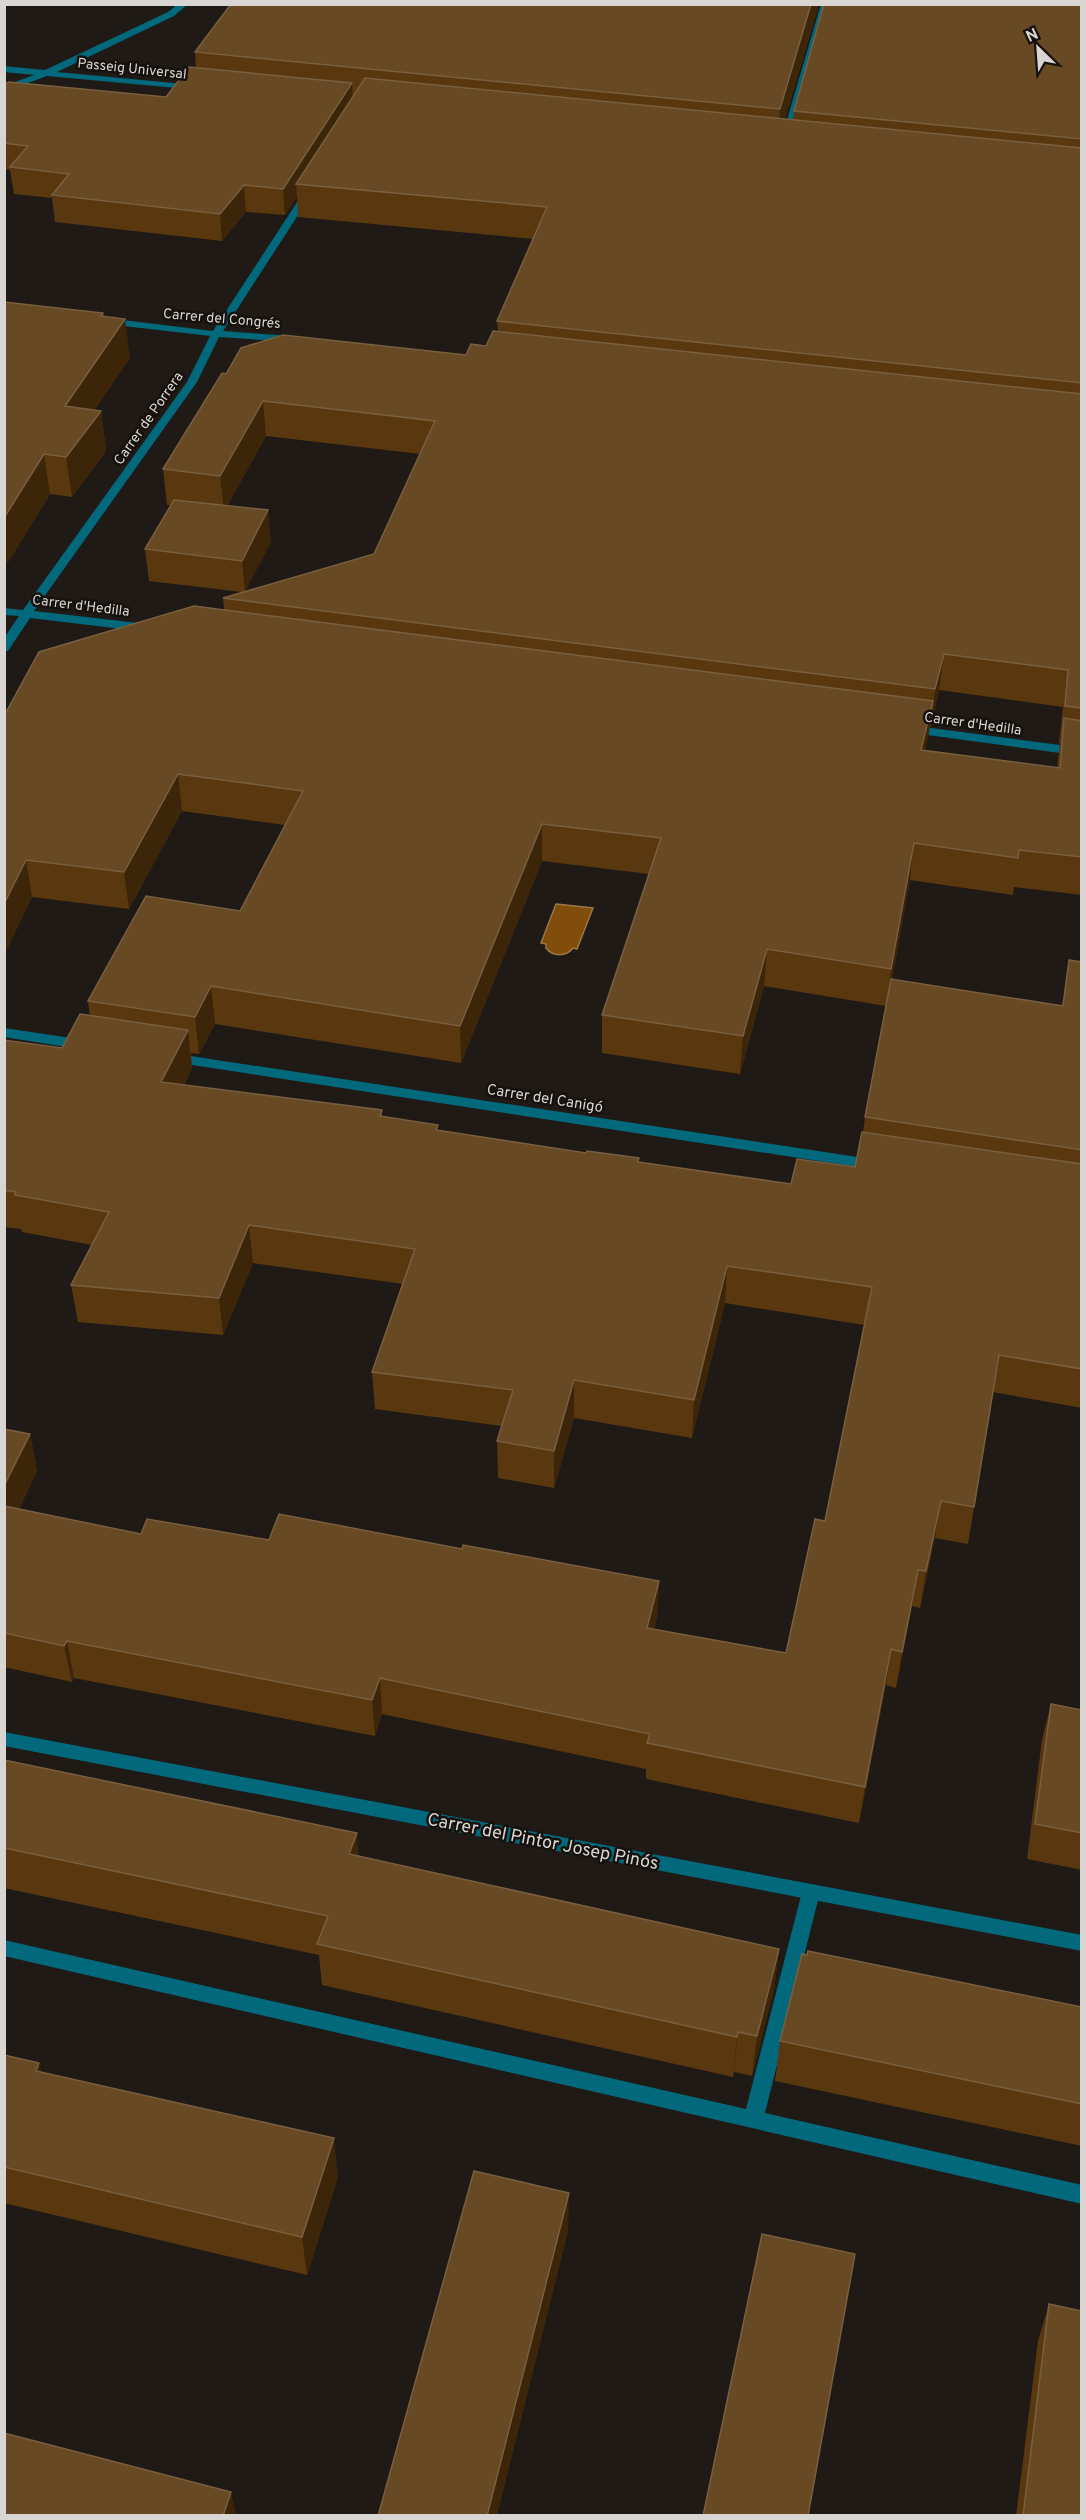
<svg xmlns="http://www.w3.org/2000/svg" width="1086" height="2520" viewBox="0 0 1086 2520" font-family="Overpass,sans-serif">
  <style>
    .water { fill: #814d0a; stroke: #9b7646; stroke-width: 1.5 }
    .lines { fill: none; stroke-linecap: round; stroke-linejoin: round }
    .service { fill: #02687b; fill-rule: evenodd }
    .minor { fill: #02687b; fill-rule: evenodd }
    .wall { fill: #5a380f; fill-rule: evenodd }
    .shaded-wall { fill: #3c2509 }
    .building { fill: #674924; stroke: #795f3f; stroke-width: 1.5 }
    .labels { text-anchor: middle; stroke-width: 5; stroke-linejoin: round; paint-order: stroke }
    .far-street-label { font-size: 14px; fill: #d8d5d2; stroke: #16110d }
    .street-label { font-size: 15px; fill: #d8d5d2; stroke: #16110d }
    .near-street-label { font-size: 18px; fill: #d8d5d2; stroke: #16110d }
  </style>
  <rect width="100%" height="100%" fill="#1f1a16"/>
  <path class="water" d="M556,904L593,908L577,949L573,948C566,957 553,957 546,948V944L541,943Z"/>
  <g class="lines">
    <path class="service" d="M811,1884L817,1886L820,1892L765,2113L1082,2185V2204L4,1956V1940L746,2109L802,1892L805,1886Z"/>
    <g class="minor">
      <path d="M178,4H188L174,16L57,72L195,85L199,88L198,90L47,76L4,92V86L34,75L4,72V66L45,70L168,12Z"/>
      <path d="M821,4H829L791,140L783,142L781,140Z"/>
      <path d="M305,190L313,192L223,331L291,336L296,339L291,342L219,337L197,382L34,611L147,624L153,628L147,632L30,618L8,651H4V638L19,616L4,615V608L23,610L187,382L210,336L106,324L101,321L106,318L213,331Z"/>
      <path d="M909,725L1082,748V756L905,732V726Z"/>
      <path d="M4,1028L85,1040L92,1045L85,1050L4,1037Z"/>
      <path d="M171,1053L877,1160L884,1165L877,1170L166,1061L164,1058L166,1055Z"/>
      <path d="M4,1732L1082,1935V1951L4,1746Z"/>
    </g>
  </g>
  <g class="wall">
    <path d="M819,4L785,119L793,120L794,111L1082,4V895L1014,887L1013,895L910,880L892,979L1062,1006L1069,960L1082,962V1408L993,1392L968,1544L935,1538L920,1608L912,1606L896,1688L886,1685L859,1823L646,1779V1769L382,1714L375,1736L74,1678L72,1682L4,1667V1429L30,1434L37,1471L19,1509L141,1534L462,1549L659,1581L657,1618L654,1629L786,1653L825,1521L864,1325L725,1303L692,1438L574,1418L554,1488L498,1478L497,1441L502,1426L375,1409L372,1372L403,1284L253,1263L223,1335L78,1322L71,1285L92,1245L22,1232L21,1229L4,1227V1040L62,1048L90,1016L88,1001L240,911L285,825L182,811L129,909L32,897L4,955V716L224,610L223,598L242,592L149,581L145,549L171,505H167L163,469L226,374L466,355L486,346L498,331L497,321L533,239L298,217L297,196L285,215L246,212L222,241L55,222L52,198L14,194L10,170L4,169V84L166,97L196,68L195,52ZM266,436L420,454L374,554L245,591L271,542L227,506ZM939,690L1063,707L1059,743H1060L1057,768L925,750L930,726H931ZM542,861L649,874L602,1015V1053L740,1074L764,986L886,1006L865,1117L863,1132L855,1167L791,1184L639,1162L439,1130L382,1116V1110L184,1085L192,1068L191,1053L199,1054L215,1024L461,1063Z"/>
    <path d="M4,302L103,313L104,316L130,358L94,410L101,411L106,451L72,497L50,494L9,561L4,562Z"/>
    <path d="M1051,1704L1082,1710V1870L1027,1859L1042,1740Z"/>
    <path d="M4,1760L359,1856L779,1949L774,1990L752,2076L734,2072L733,2077L322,1985L319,1955L4,1888Z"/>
    <path d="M1082,2007V2146L775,2081L780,2041Z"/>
    <path d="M4,2055L42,2072L338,2177L307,2275L4,2203Z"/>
    <path d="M1049,2304L1082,2516H1016L1038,2341Z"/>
  </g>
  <g class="shaded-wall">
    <path d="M811,4H819L778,142L780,109Z"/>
    <path d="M352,83L353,109L296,184L297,196L285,215L283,189Z"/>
    <path d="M244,185L246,212L222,241L220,214Z"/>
    <path d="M103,313L107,345L125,319L130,358L70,446L65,406Z"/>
    <path d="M263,401L266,436L224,511L220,476Z"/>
    <path d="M101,411L106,451L72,497L66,457Z"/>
    <path d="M44,454L50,494L9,561L4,562V518Z"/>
    <path d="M268,510L271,542L245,592L242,561Z"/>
    <path d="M944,654L939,690L931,726L935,689Z"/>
    <path d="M933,701L928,738L917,787L921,750Z"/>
    <path d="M178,774L182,811L129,909L124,872Z"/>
    <path d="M542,824V861L461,1063L460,1026Z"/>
    <path d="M914,843L910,880L887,1006L891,969Z"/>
    <path d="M26,860L32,897L4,955V904Z"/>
    <path d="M767,949L764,986L740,1074L743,1036Z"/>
    <path d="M211,986L215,1024L199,1054L195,1017Z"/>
    <path d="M188,1030L192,1068L166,1120L161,1082Z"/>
    <path d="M249,1225L253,1263L223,1335L219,1298Z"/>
    <path d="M727,1266L725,1303L692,1438L694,1400Z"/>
    <path d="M574,1380V1418L554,1488V1451Z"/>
    <path d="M30,1434L37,1471L4,1540V1486Z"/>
    <path d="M941,1501L935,1538L920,1608L926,1571Z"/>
    <path d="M918,1570L912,1606L896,1688L902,1652Z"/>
    <path d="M659,1581L657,1618L645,1664L647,1628Z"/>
    <path d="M67,1641L74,1678L72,1682L64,1646Z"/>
    <path d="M891,1649L886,1685L859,1823L865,1787Z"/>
    <path d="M380,1678L382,1714L375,1736L372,1700Z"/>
    <path d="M357,1833L360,1875L349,1854Z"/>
    <path d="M779,1949L774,1990L752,2076L757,2036Z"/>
    <path d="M738,2032L734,2072L733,2077L737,2037Z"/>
    <path d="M39,2063L50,2103L36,2071Z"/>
    <path d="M334,2138L338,2177L307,2275L302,2237Z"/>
    <path d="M569,2193L568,2232L497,2516H487Z"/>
    <path d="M231,2492L236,2516H223Z"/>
  </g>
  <g class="building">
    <path d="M231,4H811L780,109L195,52Z"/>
    <path d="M824,4H1082V139L794,111Z"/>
    <path d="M189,67L352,83L283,189L244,185L220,214L52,195L69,174L10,167L28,146L4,143V84L9,82L166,97Z"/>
    <path d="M365,78L1082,148V383L497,321L547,207L296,184Z"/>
    <path d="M4,302L103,313L101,316L125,319L65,406L101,411L66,457L44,454L4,518Z"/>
    <path d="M493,331L1082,394V708L1065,706L1068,670L944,654L935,689L223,598L374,554L435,421L263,401L220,476L163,469L222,373L226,374L241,348L283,335L466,355L471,344L486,346Z"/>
    <path d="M174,500L268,510L242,561L145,549Z"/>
    <path d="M194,606L933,701L921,750L1060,768L1064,718L1082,721V857L1019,850L1018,858L914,843L891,969L767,949L743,1036L602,1015L661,838L542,824L460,1026L211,986L195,1017L88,1001L146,896L240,911L303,791L178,774L124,872L26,860L4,904V716L39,652Z"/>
    <path d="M1069,960L1082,962V1150L865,1117L891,979L1063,1006Z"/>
    <path d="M80,1014L188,1030L161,1082L382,1110L380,1116L438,1125L436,1130L586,1153L587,1151L639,1158L638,1162L791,1184L797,1159L855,1167L862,1132L1082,1164V1369L999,1355L974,1507L941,1501L926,1571L918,1570L902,1652L891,1649L865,1787L647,1743L650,1734L380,1678L372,1700L67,1641L64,1646L4,1633V1506L141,1534L147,1519L269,1540L279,1514L462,1549L463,1545L659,1581L647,1628L786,1653L815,1519L825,1521L872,1287L727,1266L694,1400L574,1380L554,1451L497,1441L513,1390L372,1372L415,1249L249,1225L219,1298L71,1285L109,1212L15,1195L16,1192L4,1190V1040L62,1048Z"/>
    <path d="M4,1429L30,1434L4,1486Z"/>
    <path d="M1051,1704L1082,1710V1833L1035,1824Z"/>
    <path d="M4,1760L357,1833L349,1854L779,1949L757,2036L738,2032L737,2037L317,1944L328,1916L4,1848Z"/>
    <path d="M808,1951L1082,2007V2104L780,2041L802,1954L807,1955Z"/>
    <path d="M4,2055L39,2063L36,2071L334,2138L302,2237L4,2167Z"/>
    <path d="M474,2171L569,2193L487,2516H378Z"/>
    <path d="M762,2234L855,2254L808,2516H703Z"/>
    <path d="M1049,2304L1082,2311V2516H1023Z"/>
    <path d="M4,2433L231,2492L223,2516H4Z"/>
  </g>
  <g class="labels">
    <g class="far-street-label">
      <text transform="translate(132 68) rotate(6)" y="5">Passeig Universal</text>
      <text transform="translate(222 318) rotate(5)" y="5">Carrer del Congrés</text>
      <text transform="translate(148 418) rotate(-55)" y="5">Carrer de Porrera</text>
      <text transform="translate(81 605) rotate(7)" y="5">Carrer d'Hedilla</text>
      <text transform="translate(973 723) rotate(8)" y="5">Carrer d'Hedilla</text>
    </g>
    <g class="street-label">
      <text transform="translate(545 1098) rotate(9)" y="5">Carrer del Canigó</text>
    </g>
    <g class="near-street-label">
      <text transform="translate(543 1841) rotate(11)" y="6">Carrer del Pintor Josep Pinós</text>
    </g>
  </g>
  <rect width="1086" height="2520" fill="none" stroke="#d8d5d2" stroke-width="12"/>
  <g transform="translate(1038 48) rotate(335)" stroke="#16110d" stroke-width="4.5" paint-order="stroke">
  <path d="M0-4.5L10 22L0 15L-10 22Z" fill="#d8d5d2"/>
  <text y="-9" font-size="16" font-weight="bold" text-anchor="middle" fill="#d8d5d2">N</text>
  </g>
</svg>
